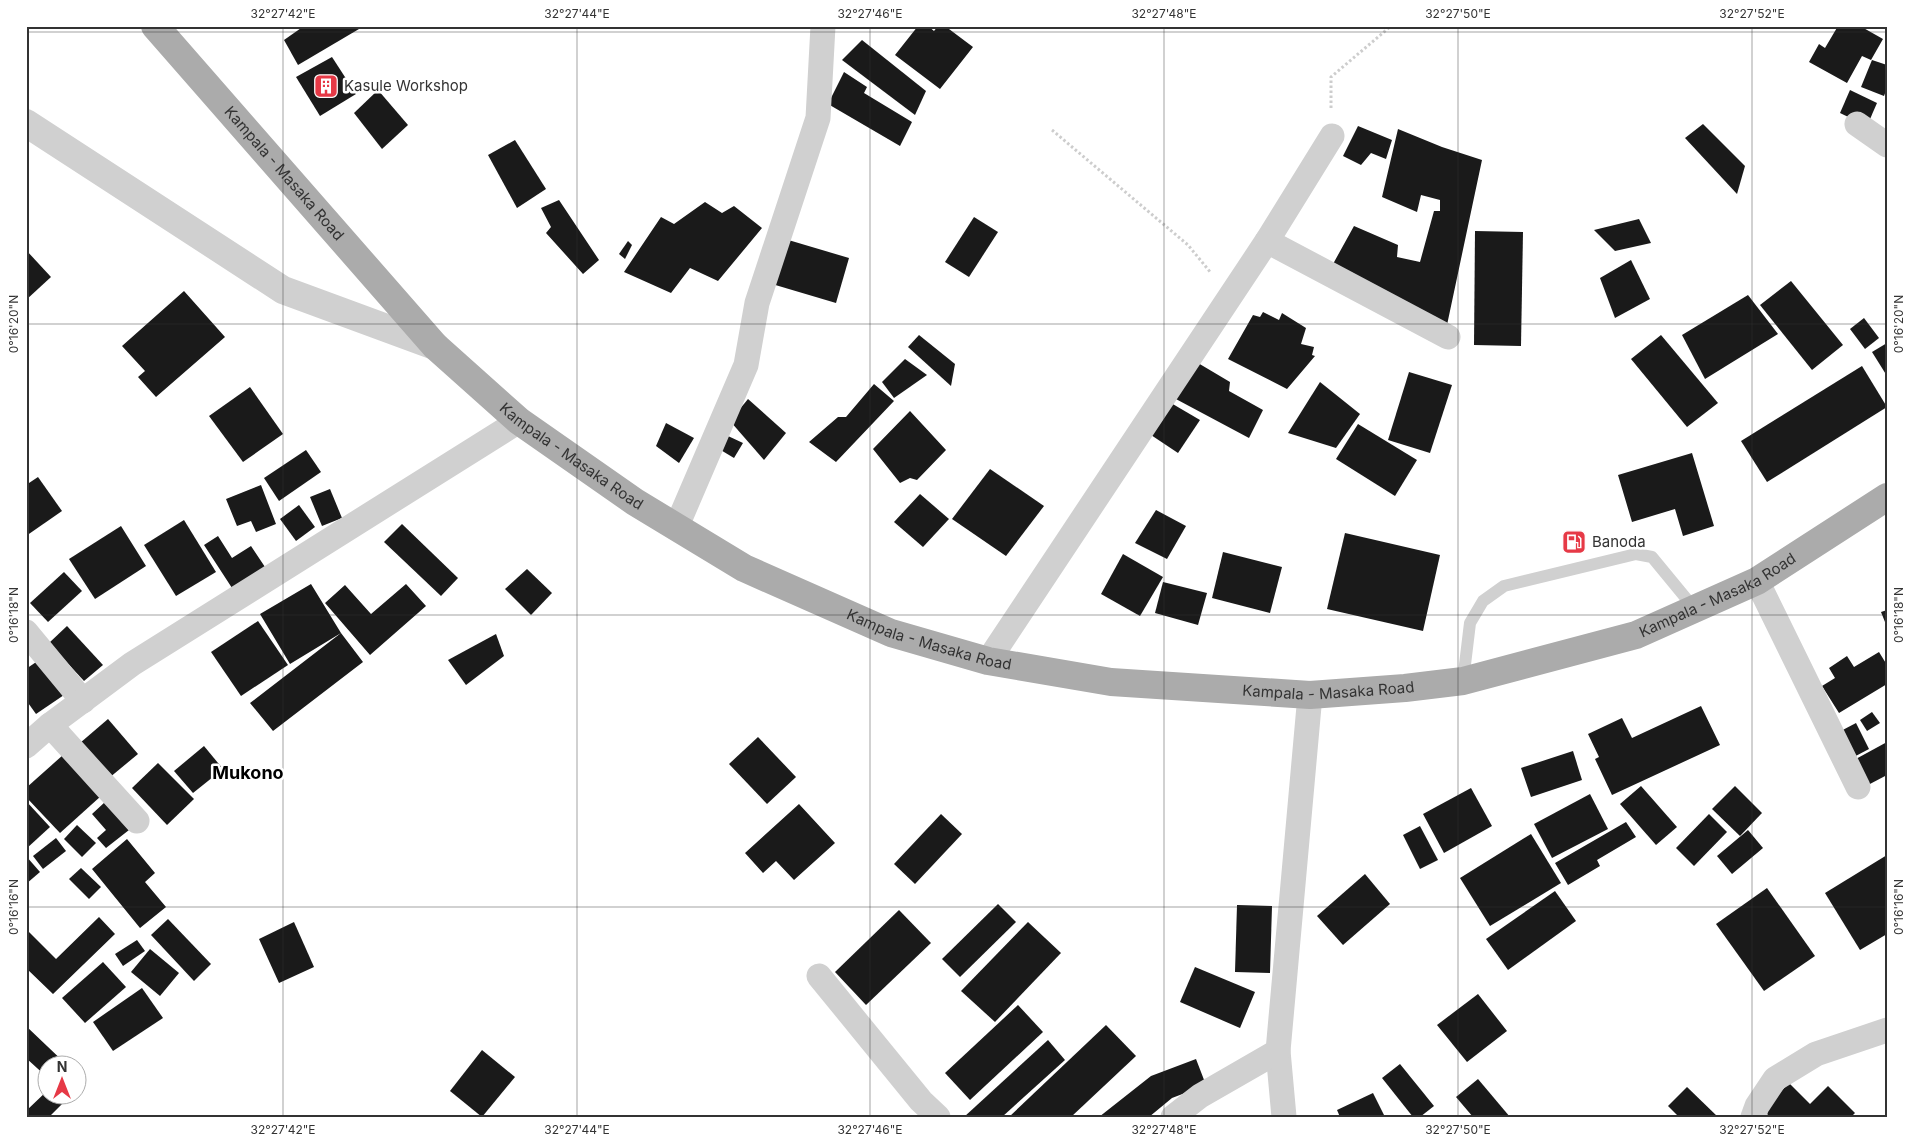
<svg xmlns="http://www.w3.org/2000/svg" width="1913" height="1143" viewBox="0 0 1913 1143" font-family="Inter,sans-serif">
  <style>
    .building { fill: #1a1a1a }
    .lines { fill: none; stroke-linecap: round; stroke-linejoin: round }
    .path { stroke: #cdcdcd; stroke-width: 3; stroke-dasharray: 2.5 2.5; stroke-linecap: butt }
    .service { stroke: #d0d0d0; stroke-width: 12 }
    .minor { stroke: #d0d0d0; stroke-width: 25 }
    .tertiary { stroke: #d0d0d0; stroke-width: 28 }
    .primary { stroke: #ababab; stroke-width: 28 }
    .ticks { fill: none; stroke: #333; stroke-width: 1; stroke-opacity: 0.45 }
    .labels { text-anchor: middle; stroke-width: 5; stroke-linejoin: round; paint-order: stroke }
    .poi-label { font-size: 15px; fill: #333; stroke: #fff; text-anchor: start }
    .street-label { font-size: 15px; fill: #333; stroke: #fff }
    .quarter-label { font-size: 18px; font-weight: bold; fill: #000; stroke: #fff }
    .neatline { fill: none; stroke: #333; stroke-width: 2 }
    .ticks-label { font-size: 12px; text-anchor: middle; fill: #333 }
  </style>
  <rect width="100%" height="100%" fill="#fff"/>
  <g class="building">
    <path d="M304,26H358L359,29L298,65L284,40Z"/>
    <path d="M918,26H928L934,31L938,26H945L973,47L940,89L895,55Z"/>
    <path d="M1838,26H1860L1883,39L1871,60L1862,56L1847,83L1809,62L1819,44L1825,48Z"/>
    <path d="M862,40L926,91L915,115L842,60Z"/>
    <path d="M332,57L356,94L320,116L296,77Z"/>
    <path d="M1872,60L1887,65V88L1884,96L1861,87Z"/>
    <path d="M844,72L867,87L864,93L912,122L900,146L828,104Z"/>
    <path d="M378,90L408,125L382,149L354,113Z"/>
    <path d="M1850,90L1877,103L1867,126L1840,113Z"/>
    <path d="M1703,124L1745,166L1737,194L1685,138Z"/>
    <path d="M1358,126L1392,140L1386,159L1371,153L1361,165L1343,156Z"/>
    <path d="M1398,129L1442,147L1482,160L1447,325L1333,264L1354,226L1398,245L1397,257L1420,262L1434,211H1440V200L1421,195L1417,212L1382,197Z"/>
    <path d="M515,140L546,189L517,208L488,155Z"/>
    <path d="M559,200L599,260L583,274L546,233L551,227L541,208Z"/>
    <path d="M705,202L722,213L734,206L762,228L718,281L690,268L671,293L624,272L661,217L674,224Z"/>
    <path d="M974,217L998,232L969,277L945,262Z"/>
    <path d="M1639,219L1651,243L1615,251L1594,230Z"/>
    <path d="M1475,231L1523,232L1521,346L1474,345Z"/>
    <path d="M785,239L849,258L836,303L772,284Z"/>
    <path d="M628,241L632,245L625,259L619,254Z"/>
    <path d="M26,250L51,277L26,300Z"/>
    <path d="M1631,260L1650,299L1615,318L1600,278Z"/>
    <path d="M1791,281L1843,345L1812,370L1760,305Z"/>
    <path d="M184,291L225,337L156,397L138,377L145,371L122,346Z"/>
    <path d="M1748,295L1778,334L1705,379L1682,335Z"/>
    <path d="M1263,312L1279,320L1282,313L1306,328L1301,344L1314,347L1312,355L1315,356L1287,389L1228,359L1253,315L1260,317Z"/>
    <path d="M1864,318L1879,338L1865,349L1850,329Z"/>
    <path d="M919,335L955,364L951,386L908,347Z"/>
    <path d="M1661,335L1718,403L1687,427L1631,359Z"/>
    <path d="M1887,343V376L1872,352Z"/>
    <path d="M905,359L927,375L894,398L882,382Z"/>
    <path d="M1198,363L1230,382L1229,391L1263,410L1249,438L1174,398Z"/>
    <path d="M1862,366L1887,407L1767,482L1741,441Z"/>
    <path d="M1409,372L1452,385L1430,453L1388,440Z"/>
    <path d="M1320,382L1360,414L1336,448L1288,433Z"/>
    <path d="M874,384L894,401L836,462L809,442L838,417H846Z"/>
    <path d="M250,387L283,434L243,462L209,416Z"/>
    <path d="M748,399L786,433L764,460L730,421Z"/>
    <path d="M1171,403L1200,420L1178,453L1151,435Z"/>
    <path d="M910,411L946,450L917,480L910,478L900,483L873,449Z"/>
    <path d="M666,423L694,438L679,463L656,446Z"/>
    <path d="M1358,424L1417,460L1395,496L1336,459Z"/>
    <path d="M728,436L743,443L734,458L719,449Z"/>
    <path d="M306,450L321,472L279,501L264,478Z"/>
    <path d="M1692,453L1714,526L1683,536L1675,509L1632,522L1618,475Z"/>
    <path d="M990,469L1044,506L1006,556L952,519Z"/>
    <path d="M38,477L62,511L26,536V485Z"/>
    <path d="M261,485L276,524L256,532L251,521L237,526L226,499Z"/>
    <path d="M330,489L342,518L322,526L310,497Z"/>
    <path d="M920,494L949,519L923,547L894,522Z"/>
    <path d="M299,505L315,527L296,541L280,519Z"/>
    <path d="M1156,510L1186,526L1167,559L1135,543Z"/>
    <path d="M184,520L216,572L176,596L144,545Z"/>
    <path d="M402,524L458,578L441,596L384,542Z"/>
    <path d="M121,526L146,566L95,599L69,559Z"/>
    <path d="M1345,533L1440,555L1423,631L1327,609Z"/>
    <path d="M218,536L232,558L251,546L265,567L232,588L204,545Z"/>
    <path d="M1223,552L1282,567L1270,613L1212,598Z"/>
    <path d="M1123,554L1163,577L1140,616L1101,594Z"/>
    <path d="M527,569L552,593L531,615L505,589Z"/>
    <path d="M64,572L82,591L48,622L30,603Z"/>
    <path d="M1163,582L1207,593L1198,625L1155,613Z"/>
    <path d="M311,584L341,633L363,662L273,731L250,703L341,633L290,664L260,614Z"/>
    <path d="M406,584L426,606L370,655L325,603L345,585L371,614Z"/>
    <path d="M1887,610V627L1881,612Z"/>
    <path d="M258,621L288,665L241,696L211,652Z"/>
    <path d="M67,626L103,665L84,681L49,643Z"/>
    <path d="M496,634L504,656L466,685L448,660Z"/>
    <path d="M1879,652L1887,665V684L1839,713L1822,686L1835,678L1829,668L1847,656L1854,667Z"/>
    <path d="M39,660L64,695L36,714L26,700V669Z"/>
    <path d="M1701,706L1720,745L1612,795L1595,759L1599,757L1588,734L1622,718L1632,738Z"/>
    <path d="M1872,712L1880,723L1867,731L1860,720Z"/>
    <path d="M108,719L138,754L109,778L80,743Z"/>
    <path d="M1856,723L1869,749L1850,759L1837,733Z"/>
    <path d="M758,737L796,777L767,804L729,764Z"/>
    <path d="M1887,742V775L1868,785L1854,760Z"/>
    <path d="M204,746L223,769L193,793L174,771Z"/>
    <path d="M1573,751L1582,780L1531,797L1521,768Z"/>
    <path d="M63,755L101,796L60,833L26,797V788Z"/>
    <path d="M158,763L194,799L167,825L132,788Z"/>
    <path d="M1641,786L1677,827L1656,845L1620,804Z"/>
    <path d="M1735,786L1762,813L1740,836L1712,809Z"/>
    <path d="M1471,788L1492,826L1444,853L1423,814Z"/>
    <path d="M1590,794L1608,829L1552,858L1534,824Z"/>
    <path d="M26,801L50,827L26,849Z"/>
    <path d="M105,802L129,830L106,848L97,838L106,830L92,814Z"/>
    <path d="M799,804L835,843L794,880L776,861L763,873L745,853Z"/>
    <path d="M941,814L962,834L915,884L894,864Z"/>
    <path d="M1709,814L1727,832L1694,866L1676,848Z"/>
    <path d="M1626,822L1636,837L1597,860L1600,866L1568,885L1555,863Z"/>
    <path d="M77,825L96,843L82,857L64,839Z"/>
    <path d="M1420,826L1438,860L1420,869L1403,835Z"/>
    <path d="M1748,830L1763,848L1732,874L1717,856Z"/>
    <path d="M1531,834L1561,883L1490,926L1460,878Z"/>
    <path d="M56,838L66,851L43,869L33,856Z"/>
    <path d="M127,839L155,873L145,882L166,907L140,928L92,869Z"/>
    <path d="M1887,855V934L1860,950L1825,893Z"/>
    <path d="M26,856L40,872L26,884Z"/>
    <path d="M81,868L101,887L89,899L69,879Z"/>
    <path d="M1365,874L1390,904L1343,945L1317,916Z"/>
    <path d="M1767,888L1815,956L1764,991L1716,924Z"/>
    <path d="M1555,891L1576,921L1508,970L1486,939Z"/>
    <path d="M998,904L1016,922L960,977L942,959Z"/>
    <path d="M1237,905L1272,906L1270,973L1235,972Z"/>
    <path d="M899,910L931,943L866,1005L835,972Z"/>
    <path d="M99,917L115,934L53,994L26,968V929L56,959Z"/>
    <path d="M168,919L211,964L194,981L151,935Z"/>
    <path d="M294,922L314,967L279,983L259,939Z"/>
    <path d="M1028,922L1061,953L995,1022L961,991Z"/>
    <path d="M137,940L145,951L123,966L115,954Z"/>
    <path d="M150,949L179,973L160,996L131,972Z"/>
    <path d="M103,962L126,987L85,1023L62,998Z"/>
    <path d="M1195,967L1255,992L1240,1028L1180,1002Z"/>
    <path d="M142,988L163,1018L113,1051L93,1022Z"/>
    <path d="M1478,994L1507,1031L1467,1062L1437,1025Z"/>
    <path d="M1018,1005L1043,1032L970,1100L945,1073Z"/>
    <path d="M1106,1025L1136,1056L1071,1117H1009Z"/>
    <path d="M26,1026L68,1066H48V1078L26,1058Z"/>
    <path d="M1048,1040L1065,1060L1002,1117H964Z"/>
    <path d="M482,1050L515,1077L482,1117L450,1091Z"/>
    <path d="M1196,1059L1206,1085L1172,1098L1149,1117H1099L1151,1076Z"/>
    <path d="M1400,1064L1434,1106L1420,1117H1413L1382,1078Z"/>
    <path d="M1478,1079L1510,1117H1473L1456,1097Z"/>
    <path d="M1789,1083L1810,1104L1828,1086L1855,1113L1851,1117H1770L1763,1110Z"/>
    <path d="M1687,1087L1718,1117H1679L1668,1106Z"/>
    <path d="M48,1090V1096H55L63,1103L49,1117H26V1111Z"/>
    <path d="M1373,1093L1385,1117H1340L1337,1110Z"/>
  </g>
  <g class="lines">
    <g class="path">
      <path d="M1331,108V77L1391,26"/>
      <path d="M1052,130L1188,245L1211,273"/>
    </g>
    <path class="service" d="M1463,681L1470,623L1483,601L1504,586L1636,554L1652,557L1694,608"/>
    <g class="minor">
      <path d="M1857,124L1887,145"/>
      <path d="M1267,241L1448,337"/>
      <path d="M676,528L746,365L757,303L818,118L823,26"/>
      <path d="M1757,581L1858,787"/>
      <path d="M26,632L83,701"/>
      <path d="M988,661L1267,241L1332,136"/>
      <path d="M50,725L137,821"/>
      <path d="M26,746L50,725L132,664L519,421"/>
      <path d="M819,976L921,1101L938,1117"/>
      <path d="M1278,1051L1284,1117"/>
      <path d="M1173,1117L1200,1096L1278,1051L1310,695"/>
      <path d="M1753,1117L1757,1106L1775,1079L1816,1054L1887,1030"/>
    </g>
    <path class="tertiary" d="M26,123L283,290L435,346"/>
    <path class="primary" id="s1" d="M155,26L435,346L519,421L635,502L744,568L891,633L988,661L1111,682L1310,695L1405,688L1463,681L1636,635L1757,581L1887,497"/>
  </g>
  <path class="ticks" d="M283,26V1117M577,26V1117M870,26V1117M1164,26V1117M1458,26V1117M1752,26V1117M26,32H1887M26,324H1887M26,615H1887M26,907H1887"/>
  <defs>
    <g id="building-square" transform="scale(1.25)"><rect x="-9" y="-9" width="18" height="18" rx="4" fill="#e63946" stroke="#fff"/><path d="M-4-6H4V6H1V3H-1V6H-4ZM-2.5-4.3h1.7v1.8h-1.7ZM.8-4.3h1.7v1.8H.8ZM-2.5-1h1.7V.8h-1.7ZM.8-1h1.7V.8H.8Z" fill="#fff"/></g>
    <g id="fuel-square" transform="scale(1.25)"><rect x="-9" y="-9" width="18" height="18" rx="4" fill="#e63946" stroke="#fff"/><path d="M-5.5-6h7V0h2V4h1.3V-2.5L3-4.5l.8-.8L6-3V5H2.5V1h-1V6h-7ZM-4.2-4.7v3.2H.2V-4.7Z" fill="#fff"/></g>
  </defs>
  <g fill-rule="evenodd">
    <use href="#building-square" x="326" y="86"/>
    <use href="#fuel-square" x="1574" y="542"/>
  </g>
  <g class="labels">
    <g class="poi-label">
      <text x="344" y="91">Kasule Workshop</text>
      <text x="1592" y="547">Banoda</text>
    </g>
    <g class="street-label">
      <text dy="5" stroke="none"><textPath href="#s1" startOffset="196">Kampala - Masaka Road</textPath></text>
      <text dy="5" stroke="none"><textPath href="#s1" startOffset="601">Kampala - Masaka Road</textPath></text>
      <text dy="5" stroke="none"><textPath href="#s1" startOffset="1816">Kampala - Masaka Road</textPath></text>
      <text dy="5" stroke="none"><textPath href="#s1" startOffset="1006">Kampala - Masaka Road</textPath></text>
      <text dy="5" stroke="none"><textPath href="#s1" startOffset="1411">Kampala - Masaka Road</textPath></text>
    </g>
    <g class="quarter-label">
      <text x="248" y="779">Mukono</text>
    </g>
  </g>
  <rect width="1913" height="1143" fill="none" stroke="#ffffff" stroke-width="55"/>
  <g transform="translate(62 1080)"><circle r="24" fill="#ffffff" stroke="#adadad"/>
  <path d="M0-4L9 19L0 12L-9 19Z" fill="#e63946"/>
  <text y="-8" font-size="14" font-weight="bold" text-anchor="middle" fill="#333333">N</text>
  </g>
  <rect x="28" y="28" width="1858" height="1088" class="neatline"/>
  <g class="ticks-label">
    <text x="283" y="18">32°27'42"E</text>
    <text x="577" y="18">32°27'44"E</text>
    <text x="870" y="18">32°27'46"E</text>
    <text x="1164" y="18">32°27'48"E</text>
    <text x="1458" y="18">32°27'50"E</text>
    <text x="1752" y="18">32°27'52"E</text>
    <text transform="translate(14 324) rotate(-90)" y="4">0°16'20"N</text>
    <text transform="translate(1899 324) rotate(-90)" y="4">0°16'20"N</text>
    <text transform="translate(14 615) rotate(-90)" y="4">0°16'18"N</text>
    <text transform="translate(1899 615) rotate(-90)" y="4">0°16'18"N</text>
    <text transform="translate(14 907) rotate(-90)" y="4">0°16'16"N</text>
    <text transform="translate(1899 907) rotate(-90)" y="4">0°16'16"N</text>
    <text x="283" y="1134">32°27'42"E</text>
    <text x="577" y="1134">32°27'44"E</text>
    <text x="870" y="1134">32°27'46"E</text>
    <text x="1164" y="1134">32°27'48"E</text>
    <text x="1458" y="1134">32°27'50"E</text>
    <text x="1752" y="1134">32°27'52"E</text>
  </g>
</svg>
